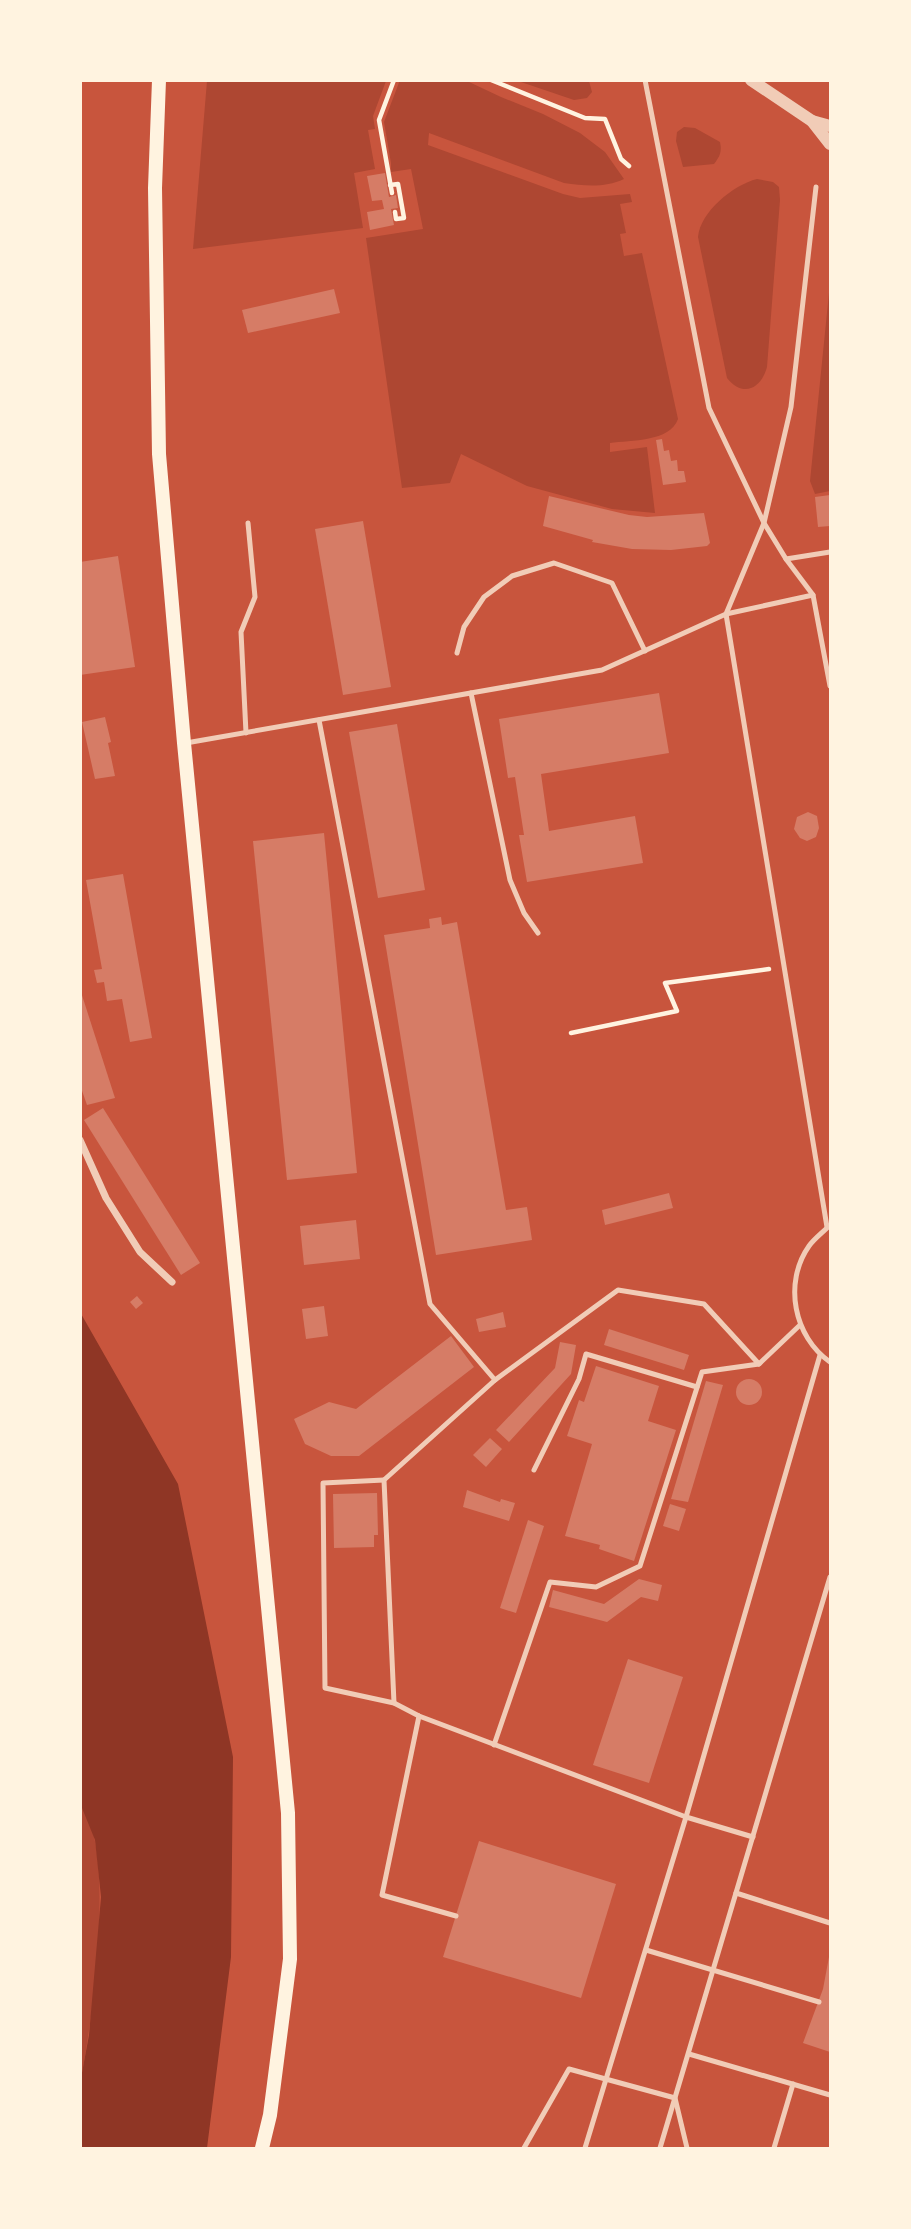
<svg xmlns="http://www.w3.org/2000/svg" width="911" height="2229" viewBox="0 0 911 2229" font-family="'IBM Plex Sans',sans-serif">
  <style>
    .green { fill: #ae4732 }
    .water { fill: #8f3625 }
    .building { fill: #d67c66 }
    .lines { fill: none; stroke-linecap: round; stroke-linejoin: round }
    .path { stroke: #fff3e0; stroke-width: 4.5 }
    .service { stroke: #f1ccb7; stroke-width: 5 }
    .minor { stroke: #f1ccb7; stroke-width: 7 }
    .tertiary { stroke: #f1ccb7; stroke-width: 12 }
    .secondary { stroke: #fff3e0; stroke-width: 14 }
  </style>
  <rect width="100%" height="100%" fill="#c8553d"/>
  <g class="green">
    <path d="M400,80L467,81L501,97L543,114L580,133L605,152L624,179C605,188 585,186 564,183L429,133L428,145L563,194L580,198L630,194L632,202L620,204L626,233L620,234L624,256L642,253L678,419C670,442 631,440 610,443V452L647,447L655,513L612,509L527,486L461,454L450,483L402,488L366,238L423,229L411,169L391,172V163L384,122Z"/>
    <path d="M207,81H386L373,116L375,129L368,130L375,169L354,173L363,228L193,249Z"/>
    <path d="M518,81H589L592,92L587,98L574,100Z"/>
    <path d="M684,127L695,128L720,142C722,152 720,156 714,164L683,167L676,141L677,132Z"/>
    <path d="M757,179L773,182L779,187L780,200L767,367C761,389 743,398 727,378L698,237C700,212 733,185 757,179Z"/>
    <path d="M830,283V491L815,494L810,481Z"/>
    <path d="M81,1803C116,1853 93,2017 81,2078Z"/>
  </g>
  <path class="water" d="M80,1312L178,1484L233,1757L231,1957L207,2148H81V2078L89,2035L101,1897L95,1840L80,1803Z"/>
  <g class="building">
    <path d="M385,173L389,197L396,195L398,208L391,209L394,225L370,230L367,212L384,209L382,200L372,201L367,176Z"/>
    <path d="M334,289L340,313L248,333L242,310Z"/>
    <path d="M662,439L664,451L669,450L671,461L677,460L678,471H684L686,482L663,485L656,440Z"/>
    <path d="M830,495V526L818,527L815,497Z"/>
    <path d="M549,496L629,515L647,517L704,513L710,543L707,546L671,550L632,549L592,542L593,540L543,526Z"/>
    <path d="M363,521L391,687L343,695L315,529Z"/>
    <path d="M118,556L135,667L80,675V562Z"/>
    <path d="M659,693L669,753L541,774L549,831L635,816L643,863L527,882L519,835H524L515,777L508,778L499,719Z"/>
    <path d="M105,717L111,742L108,743L115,776L95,779L82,722Z"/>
    <path d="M397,724L425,890L378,898L349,732Z"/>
    <path d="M808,812L817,816L819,828L816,837L807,841L800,838L794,829L797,817Z"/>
    <path d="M324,833L357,1173L287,1180L253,841Z"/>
    <path d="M123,874L152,1038L130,1042L122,999L107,1001L104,982L97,983L94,970L102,969L86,880Z"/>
    <path d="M441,917L442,925L457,922L506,1210L527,1207L532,1240L436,1255L384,935L430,928L429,919Z"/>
    <path d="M80,989L115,1098L87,1105L80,1085Z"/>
    <path d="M103,1108L200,1263L181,1275L84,1120Z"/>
    <path d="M669,1193L673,1208L605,1225L602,1210Z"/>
    <path d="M356,1220L360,1259L304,1265L300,1226Z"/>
    <path d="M137,1296L143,1303L136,1309L130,1302Z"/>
    <path d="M324,1306L328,1336L306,1339L302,1309Z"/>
    <path d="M503,1312L506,1327L479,1332L476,1319Z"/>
    <path d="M609,1329L689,1355L684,1370L604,1345Z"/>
    <path d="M451,1336L474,1367L359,1456H331L305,1444L294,1419L329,1402L356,1409Z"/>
    <path d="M560,1342L576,1345L571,1374L509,1442L496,1430L555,1368Z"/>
    <path d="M596,1366L659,1386L648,1421L676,1430L634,1561L599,1549L600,1545L565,1536L592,1444L567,1436L579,1400L584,1402Z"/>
    <circle cx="749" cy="1392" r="13"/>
    <path d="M706,1381L723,1385L688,1502L671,1499Z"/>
    <path d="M490,1438L502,1449L486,1467L473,1455Z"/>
    <path d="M467,1490L500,1502L501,1499L515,1503L509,1521L463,1507Z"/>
    <path d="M377,1493L378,1535H374V1547L334,1548L333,1494Z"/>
    <path d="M670,1504L686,1509L679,1531L663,1526Z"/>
    <path d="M528,1520L544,1526L516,1613L500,1608Z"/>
    <path d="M639,1579L662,1585L658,1601L641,1597L607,1622L549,1607L553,1590L604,1604Z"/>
    <path d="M628,1659L683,1677L649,1783L593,1765Z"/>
    <path d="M479,1841L616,1884L581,1998L443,1957Z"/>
    <path d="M829,1957H830V2052L803,2043L823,1989Z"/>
  </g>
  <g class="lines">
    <g class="path">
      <path d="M491,80L585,118L605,119L621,159L629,166"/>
      <path d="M390,185L398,184L404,218L396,219L395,212"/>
      <path d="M392,193L379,120L394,80"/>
      <path d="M571,1033L677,1011L665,983L769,969"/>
    </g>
    <g class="service">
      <path d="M645,80L709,408L764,523L726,614L827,1227"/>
      <path d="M816,187L791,407L764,523L786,559L813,595L830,686"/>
      <path d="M786,559L830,552"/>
      <path d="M457,653L464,627L484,597L512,576L554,563L612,583L645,651"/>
      <path d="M471,693L510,880L524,913L538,933"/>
      <path d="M319,720L430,1304L495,1380L384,1480L394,1703"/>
      <path d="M246,733L241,632L255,597L248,523"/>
      <path d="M186,743L602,670L726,614L813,595"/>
      <path d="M828,1227C822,1233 814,1239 809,1246C783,1283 794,1337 830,1362"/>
      <path d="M495,1380L618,1290L704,1304L759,1364"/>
      <path d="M534,1470L579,1379L586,1354L697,1387"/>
      <path d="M384,1480L323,1483L325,1688L394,1703L419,1716L686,1817L753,1837"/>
      <path d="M419,1716L382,1895L456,1916"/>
      <path d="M494,1745L550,1582L596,1587L640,1566L702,1372L759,1364L800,1325"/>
      <path d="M736,1893L830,1923"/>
      <path d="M646,1950L819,2002"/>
      <path d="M689,2054L830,2095"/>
      <path d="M524,2148L569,2069L675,2098L687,2148"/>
      <path d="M585,2148L686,1817L820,1355"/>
      <path d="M660,2148L830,1577"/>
      <path d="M774,2148L793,2084"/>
    </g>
    <path class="minor" d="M80,1140L106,1198L140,1252L172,1282"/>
    <g class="tertiary">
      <path d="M751,80L812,121L830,144"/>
      <path d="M812,121L830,126"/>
    </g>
    <path class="secondary" d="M159,80L155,188L159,454L184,743L288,1813L290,1959L270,2115L262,2148"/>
  </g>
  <rect width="911" height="2229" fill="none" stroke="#fff3e0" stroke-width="164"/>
</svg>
